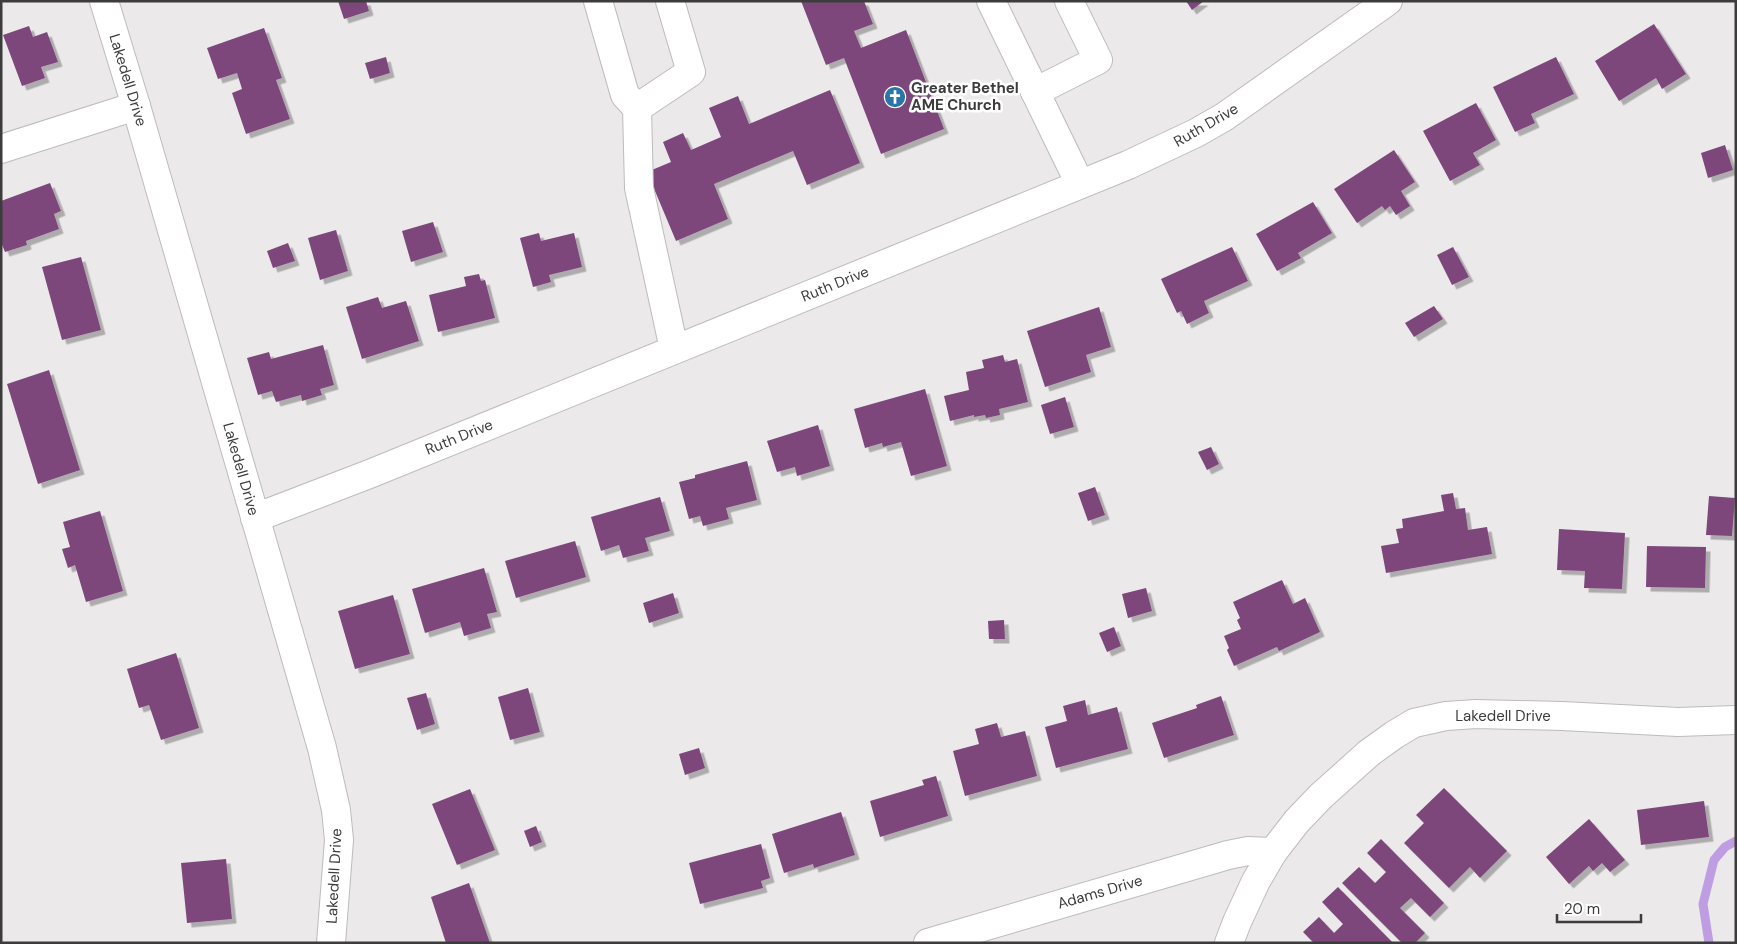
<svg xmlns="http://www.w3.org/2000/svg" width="1737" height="944" viewBox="0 0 1737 944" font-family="'DM Sans',sans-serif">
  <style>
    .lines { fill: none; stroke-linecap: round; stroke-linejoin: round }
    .stream { stroke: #bf9de3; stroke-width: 9 }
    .building { fill: #7d477c; filter: url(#shadow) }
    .minor-casing { stroke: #bebbbc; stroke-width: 30 }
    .minor { stroke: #fff; stroke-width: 28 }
    .labels { text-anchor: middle; stroke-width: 5; stroke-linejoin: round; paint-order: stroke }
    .street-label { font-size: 15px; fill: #3d3c3d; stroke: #fff }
    .poi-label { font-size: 15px; font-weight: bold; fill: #3d3c3d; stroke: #fff; text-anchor: start }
  </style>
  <defs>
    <filter id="shadow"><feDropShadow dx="4.5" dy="4.5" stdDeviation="0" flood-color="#0004"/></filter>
  </defs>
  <rect width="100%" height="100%" fill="#ece9eb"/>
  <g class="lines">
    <path class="stream" d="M1709,943L1703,904L1714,860L1725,847L1736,841"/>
  </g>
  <g class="building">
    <path d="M338,1H366L369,11L344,19Z"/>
    <path d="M801,1H864L873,24L854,31L861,48L906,30L944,129L881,154L844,58L826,65Z"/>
    <path d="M1186,1H1204L1192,10Z"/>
    <path d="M1654,24L1686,74L1662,89L1656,78L1619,101L1595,61Z"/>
    <path d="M29,26L33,37L47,32L58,62L41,67L45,78L22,86L3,35Z"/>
    <path d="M264,28L282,78L276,80L290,119L246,134L232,93L242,89L237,73L218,79L207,48Z"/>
    <path d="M386,57L390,73L370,79L365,63Z"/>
    <path d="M1556,57L1574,94L1531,114L1535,123L1515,132L1493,87Z"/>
    <path d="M830,90L860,163L807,185L793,151L714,184L728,219L676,241L647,172L671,162L663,142L683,133L691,150L721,137L709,108L738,96L749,124Z"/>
    <path d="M1476,103L1496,140L1473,153L1480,165L1450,181L1423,131Z"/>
    <path d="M1725,145L1733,170L1708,178L1701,153Z"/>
    <path d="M1394,150L1415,182L1401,191L1410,206L1396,215L1390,206L1385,210L1382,206L1357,223L1334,189Z"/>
    <path d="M50,183L61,211L54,214L59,229L26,241L27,245L5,252L1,242V201Z"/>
    <path d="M1313,202L1332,233L1298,253L1301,258L1277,271L1256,234Z"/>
    <path d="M433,222L443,252L411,262L402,231Z"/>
    <path d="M336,230L348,271L320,280L308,238Z"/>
    <path d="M539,233L541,241L574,233L582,267L549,275L551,282L533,287L520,238Z"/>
    <path d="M288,243L295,261L273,268L267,251Z"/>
    <path d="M1232,247L1248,281L1204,301L1209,313L1187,324L1181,311L1177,313L1161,279Z"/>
    <path d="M1453,247L1469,277L1452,285L1437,255Z"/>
    <path d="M81,257L101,330L62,340L42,267Z"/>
    <path d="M479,274L481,281L485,280L495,318L438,332L429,295L466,286L464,277Z"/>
    <path d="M378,297L382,308L406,301L419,341L362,359L346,307Z"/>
    <path d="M1434,306L1443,319L1414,337L1405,323Z"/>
    <path d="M1099,307L1111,347L1086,355L1091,372L1045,387L1027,331Z"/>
    <path d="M323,345L334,385L320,389L322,395L302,401L301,395L276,402L272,391L258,395L247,358L269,352L271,359Z"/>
    <path d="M1003,355L1005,362L1017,359L1028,402L999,409L1000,415L986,418L985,415L974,417V415L950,421L944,396L969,390L966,372L984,368L982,360Z"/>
    <path d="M49,370L80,470L38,484L7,384Z"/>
    <path d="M925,389L947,466L911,476L901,442L883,447L882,443L865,448L854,409Z"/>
    <path d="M1065,397L1074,427L1050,434L1041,405Z"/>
    <path d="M818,425L830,466L797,476L795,467L777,472L767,441Z"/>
    <path d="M1211,447L1219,464L1207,470L1198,452Z"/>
    <path d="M747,461L757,500L726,508L729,519L703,526L700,516L689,519L679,482L695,478V475Z"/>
    <path d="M1095,487L1105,515L1088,521L1078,493Z"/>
    <path d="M1453,493L1456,509L1465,508L1468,530L1487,527L1492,554L1386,573L1381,546L1399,543L1396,529L1403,528L1402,519L1444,511L1441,495Z"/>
    <path d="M1709,496L1735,498L1732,536L1706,535Z"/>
    <path d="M660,497L670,531L645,538L649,551L623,558L619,545L601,551L591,517Z"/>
    <path d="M100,511L123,591L86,602L75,565L68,568L62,549L70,547L63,522Z"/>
    <path d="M1559,529L1625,533L1622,589L1584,588L1585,571L1557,570Z"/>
    <path d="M575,541L586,577L516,598L505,561Z"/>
    <path d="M1647,546L1706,547L1705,588L1646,587Z"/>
    <path d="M484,568L497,612L487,614L491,628L464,636L460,622L425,633L412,589Z"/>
    <path d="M1282,580L1293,604L1305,598L1320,632L1279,651L1277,647L1234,666L1227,650L1229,648L1224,636L1241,629L1237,620L1240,618L1233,602Z"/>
    <path d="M1146,588L1152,611L1128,618L1122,594Z"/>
    <path d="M673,593L679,613L649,623L643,603Z"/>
    <path d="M393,595L410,654L355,669L338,611Z"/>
    <path d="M1004,620L1005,639H989L988,621Z"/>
    <path d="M1114,627L1121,646L1107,652L1099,633Z"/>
    <path d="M176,653L199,728L161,740L149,705L139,708L127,669Z"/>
    <path d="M528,688L540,732L510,740L498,697Z"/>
    <path d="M426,693L435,724L417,730L407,698Z"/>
    <path d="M1221,696L1234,735L1164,758L1152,723L1197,708L1196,705Z"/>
    <path d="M1085,700L1088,715L1117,707L1128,749L1056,768L1045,727L1067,721L1063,706Z"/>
    <path d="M997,723L1001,737L1025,731L1037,776L965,796L953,751L979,744L975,729Z"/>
    <path d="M699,748L705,768L685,775L679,754Z"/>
    <path d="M936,776L948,816L880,837L870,801L924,785L922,780Z"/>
    <path d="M1444,788L1507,851L1480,878L1470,867L1449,888L1404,843L1424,823L1416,815Z"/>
    <path d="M470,789L495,850L457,865L432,804Z"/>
    <path d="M1704,801L1709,837L1641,845L1637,810Z"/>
    <path d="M841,812L855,855L814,868L813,864L784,873L772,834Z"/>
    <path d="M1589,819L1625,860L1610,872L1602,863L1593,871L1589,866L1569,884L1546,857Z"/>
    <path d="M536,826L542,842L530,847L524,831Z"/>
    <path d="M1381,839L1444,903L1430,917L1411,898L1400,908L1425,933L1415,943H1402L1342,883L1359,867L1375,883L1386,872L1367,853Z"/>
    <path d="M761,844L770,878L761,881L763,888L700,904L689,863Z"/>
    <path d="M226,859L232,919L187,923L181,863Z"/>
    <path d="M469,883L490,943H446L431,897Z"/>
    <path d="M1338,887L1393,943H1314L1303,932L1319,917L1334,933L1343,924L1322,902Z"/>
  </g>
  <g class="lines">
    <g class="minor-casing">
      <g id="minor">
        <path d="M104,1L136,106L322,748L336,810L339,840L331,943"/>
        <path d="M598,1L625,95L637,108L639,188L674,349"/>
        <path d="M991,1L1080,184"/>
        <path d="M1035,92L1098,60L1069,1"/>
        <path d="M637,108L691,72L670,1"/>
        <path d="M1,149L136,106"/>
        <path d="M255,518L372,473L1128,165L1196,133L1224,117L1388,1"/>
        <path d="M928,943L1228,855L1248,851L1273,852"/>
        <path d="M1229,943L1237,922L1256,881L1273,852L1297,821L1321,796L1369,753L1394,735L1414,723L1446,716L1476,714L1562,716L1678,722L1736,720"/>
      </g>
    </g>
    <use href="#minor" class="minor"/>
  </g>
  <defs>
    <g id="church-disc" transform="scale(1.125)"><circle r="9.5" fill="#2b76a9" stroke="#fff"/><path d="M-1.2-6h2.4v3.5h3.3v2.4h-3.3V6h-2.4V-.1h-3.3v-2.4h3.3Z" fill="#fff"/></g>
  </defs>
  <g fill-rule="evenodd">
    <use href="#church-disc" x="895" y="97"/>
  </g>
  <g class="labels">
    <g class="street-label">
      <text transform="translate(128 80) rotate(73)" y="5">Lakedell Drive</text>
      <text transform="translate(1206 125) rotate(-30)" y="5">Ruth Drive</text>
      <text transform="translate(835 284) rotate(-22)" y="5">Ruth Drive</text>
      <text transform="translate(459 437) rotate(-22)" y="5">Ruth Drive</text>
      <text transform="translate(241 469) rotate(74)" y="5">Lakedell Drive</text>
      <text x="1503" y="721">Lakedell Drive</text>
      <text transform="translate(334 876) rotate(-87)" y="5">Lakedell Drive</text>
      <text transform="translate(1100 892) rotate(-16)" y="5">Adams Drive</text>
    </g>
    <g class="poi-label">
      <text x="911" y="93">Greater Bethel<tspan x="911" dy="17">AME Church</tspan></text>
    </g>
  </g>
  <rect width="1737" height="944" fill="none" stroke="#3d3c3d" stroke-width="5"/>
  <path d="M1557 914v8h84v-8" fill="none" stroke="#3d3c3d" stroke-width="2.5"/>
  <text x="1564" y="914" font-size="15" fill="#3d3c3d" stroke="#ffffff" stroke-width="4" paint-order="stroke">20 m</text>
</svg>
